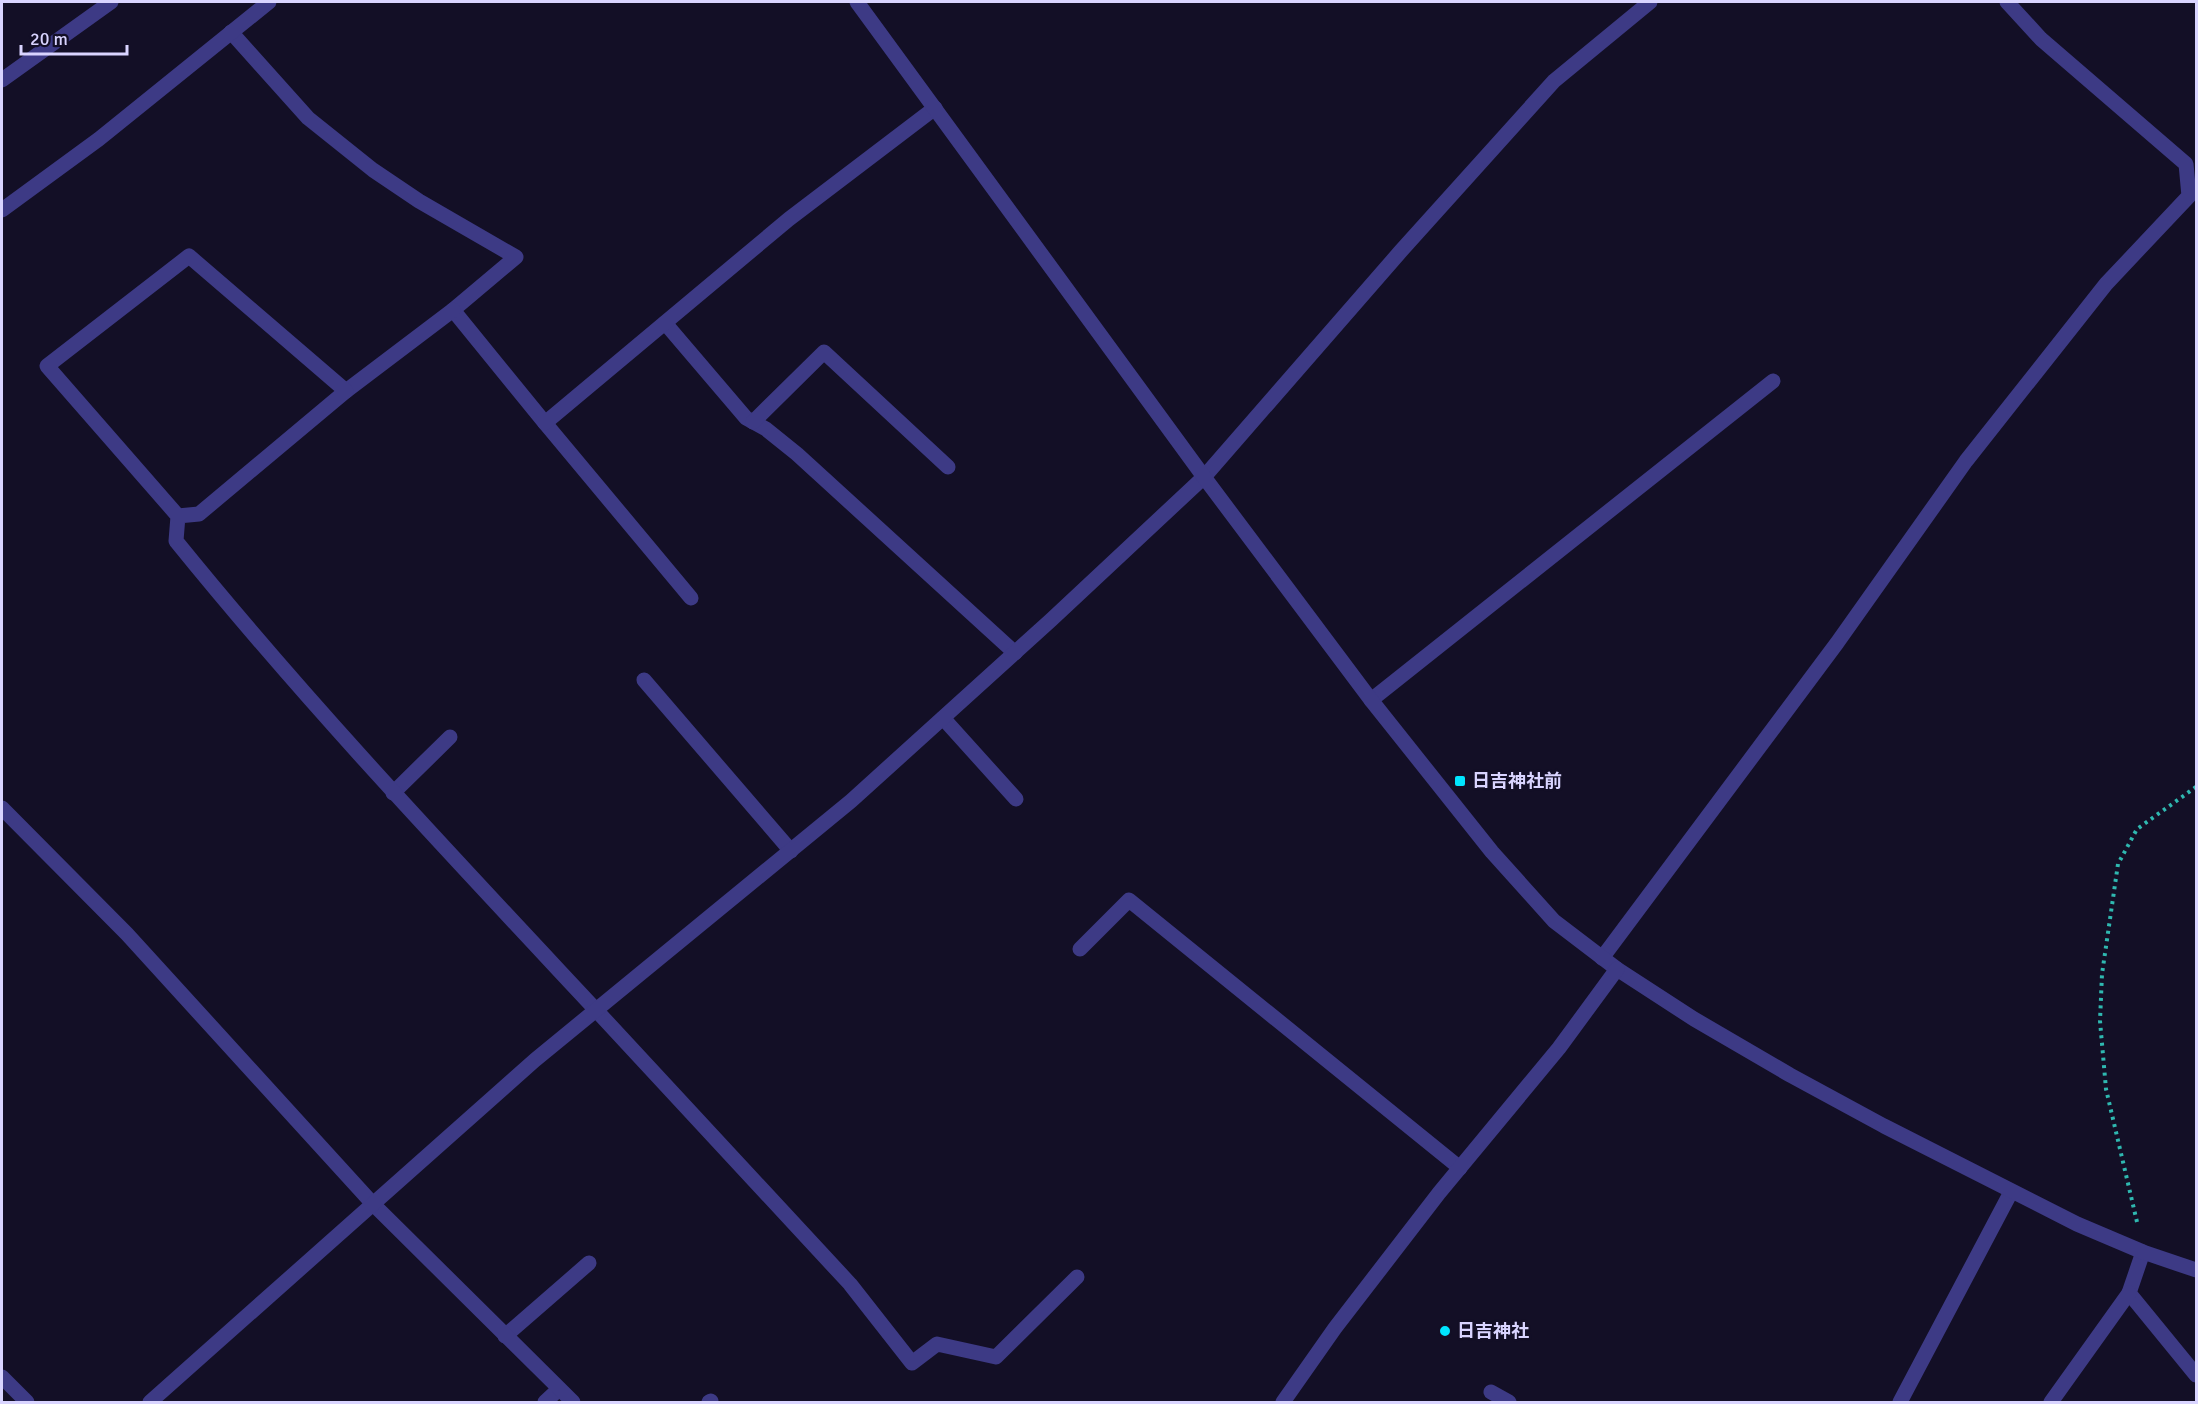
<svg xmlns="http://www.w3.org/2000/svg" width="2198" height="1404" viewBox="0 0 2198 1404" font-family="Signika,'Noto Sans JP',sans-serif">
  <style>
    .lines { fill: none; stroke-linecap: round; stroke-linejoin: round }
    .path { stroke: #2fb8b0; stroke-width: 4; stroke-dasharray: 3 4.5; stroke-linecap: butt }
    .service { stroke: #3d3a85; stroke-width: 15 }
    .minor { stroke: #3d3a85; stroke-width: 15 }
    .tertiary { stroke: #3d3a85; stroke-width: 15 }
    .poi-dot { fill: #00e5ff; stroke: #130f26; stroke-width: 2 }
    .labels { text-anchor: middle; stroke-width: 5; stroke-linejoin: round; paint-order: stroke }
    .poi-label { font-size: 18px; font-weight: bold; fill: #d9d4ff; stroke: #130f26; text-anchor: start }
  </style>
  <rect width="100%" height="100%" fill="#130f26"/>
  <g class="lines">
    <path class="path" d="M2137,1222L2106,1089L2100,1021L2102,974L2118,864L2137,829L2196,787"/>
    <g class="service">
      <path d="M665,323L746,418L766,429L797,454L1015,653"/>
      <path d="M753,422L824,352L948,467"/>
      <path d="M545,423L691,598"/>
      <path d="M644,680L791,851"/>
      <path d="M1371,700L1773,381"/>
      <path d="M943,718L1016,799"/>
      <path d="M393,793L450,737"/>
      <path d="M1080,949L1129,900L1460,1168"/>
      <path d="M1602,958L1837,643L1966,461L2106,284L2189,196L2186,164L2041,39L2007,2"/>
      <path d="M596,1010L850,1284L912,1363L937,1344L996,1357L1077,1277"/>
      <path d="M505,1336L589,1263"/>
      <path d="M1491,1392L1509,1402"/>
      <path d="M545,1402L559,1389"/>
      <path d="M709,1402L711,1401"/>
      <path d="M1900,1402L2011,1192"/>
    </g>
    <g class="minor">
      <path d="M231,32L308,118L373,170L419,201L516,257L453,310L545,423L789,219L935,108"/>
      <path d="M2,80L111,2"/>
      <path d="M2,210L99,139L269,2"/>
      <path d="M346,391L453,310"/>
      <path d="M178,516L199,514L346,391L189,256L47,366L178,516L176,541C308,704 453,857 596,1010"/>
      <path d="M2,808L127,934L373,1204L573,1402"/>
      <path d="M2143,1252L2129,1293L2196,1375"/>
      <path d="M2,1377L27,1402"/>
      <path d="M150,1402L535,1060L851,801L1051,620L1204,477L1400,252L1554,81L1650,2"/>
      <path d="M2051,1402L2129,1293"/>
    </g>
    <g class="tertiary">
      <path d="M857,2L1204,477L1371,700L1492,852L1554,921L1617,969L1694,1019L1790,1075L1884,1126L2077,1224L2143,1252L2196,1270"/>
      <path d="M1283,1402L1335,1328L1439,1193L1559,1048L1617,969"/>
    </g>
  </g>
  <g class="poi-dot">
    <rect x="1454" y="775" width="12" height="12" rx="3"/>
    <circle cx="1445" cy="1331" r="6"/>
  </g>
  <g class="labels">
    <g class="poi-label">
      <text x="1472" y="787">日吉神社前</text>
      <text x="1457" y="1337">日吉神社</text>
    </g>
  </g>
  <rect width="2198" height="1404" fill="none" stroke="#d9d4ff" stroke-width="6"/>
  <path d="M21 45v9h106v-9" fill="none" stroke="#d9d4ff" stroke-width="3"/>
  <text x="30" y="45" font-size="18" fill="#d9d4ff" stroke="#130f26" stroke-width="4.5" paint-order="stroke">20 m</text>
</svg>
